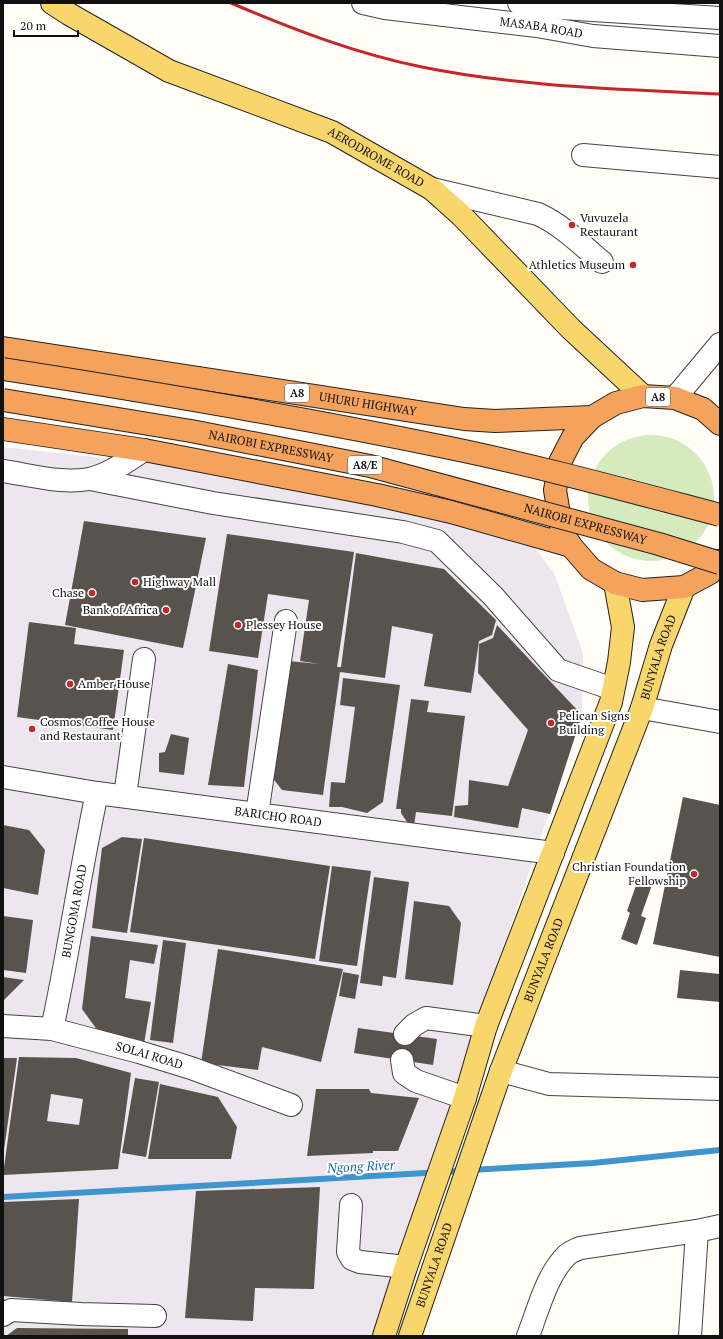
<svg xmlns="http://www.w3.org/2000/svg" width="723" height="1339" viewBox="0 0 723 1339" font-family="'PT Serif',serif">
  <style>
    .industrial { fill: #eee6ef }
    .green { fill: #d5ebbd }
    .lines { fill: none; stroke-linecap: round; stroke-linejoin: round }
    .stream { stroke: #3f96cf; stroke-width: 6 }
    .building { fill: #5a524d; fill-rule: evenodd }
    .minor-casing { stroke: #444; stroke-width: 24 }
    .major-casing { stroke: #222; stroke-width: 24 }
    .highway-casing { stroke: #222; stroke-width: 24 }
    .minor { stroke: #fff; stroke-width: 22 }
    .major { stroke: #f9d66b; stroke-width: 22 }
    .highway { stroke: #f5a25d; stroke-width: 22 }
    .rail { stroke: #c4262e; stroke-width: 3 }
    .highway-bridge-casing { stroke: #222; stroke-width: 24; stroke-linecap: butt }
    .highway-bridge { stroke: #f5a25d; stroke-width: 22 }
    .poi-dot { fill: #c4262e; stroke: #fff; stroke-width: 1.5 }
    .labels { text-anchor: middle; stroke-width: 4; stroke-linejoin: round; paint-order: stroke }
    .shield { fill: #fff; stroke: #585858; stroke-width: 1 }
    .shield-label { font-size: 11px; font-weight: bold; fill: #111 }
    .street-label { font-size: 12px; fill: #111; stroke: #fff }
    .poi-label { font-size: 12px; fill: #111; stroke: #fff; text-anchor: start }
    .water-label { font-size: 13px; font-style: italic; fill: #1768a6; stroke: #fff }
  </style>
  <rect width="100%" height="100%" fill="#fffdf5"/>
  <path class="industrial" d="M3,447L432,495L520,528L554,573L583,653L582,715L372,1336H3Z"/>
  <circle class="green" cx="651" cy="498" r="63"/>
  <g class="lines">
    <g class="stream">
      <path d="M471,1170L593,1163L720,1150"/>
      <path d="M3,1197L461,1171"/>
    </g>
  </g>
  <g class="building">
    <path d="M84,521L206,538L183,648L65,625Z"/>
    <path d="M227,534L354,552L337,667H341L356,553L444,569L496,620L492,635L479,641L471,693L424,686L433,634L392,626L385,678L340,672L323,795L282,790L268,772L289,661L319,664L300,661L309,600L268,594L258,658L209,651Z"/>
    <path d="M29,622L76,628L74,644L124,650L113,730L17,717Z"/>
    <path d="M497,625L582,715L550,814L522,808L518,828L454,817L455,806L468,805L469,780L508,786L528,730L478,673L479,644L493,638Z"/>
    <path d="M228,664L258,670L244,787L208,785Z"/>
    <path d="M343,678L400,685L383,802L367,813L342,807H329L331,782L345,783L355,707L340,705Z"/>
    <path d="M411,699L429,701L427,712L465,716L452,816L416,812L414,826L409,825L401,813V809H396Z"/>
    <path d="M171,734L189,738L184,775L159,772V753L165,752Z"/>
    <path d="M683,797L720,805V957L653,944Z"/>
    <path d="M3,825L29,830L45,850L38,895L3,888Z"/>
    <path d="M122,837L142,839L127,933L92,928L102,848Z"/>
    <path d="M144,838L330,866L315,959L130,932Z"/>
    <path d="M332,866L371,871L357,966L319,961Z"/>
    <path d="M374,877L409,882L396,978L383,976L382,986L360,983Z"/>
    <path d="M639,877L653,882L641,916L646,918L637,945L621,939L630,913L627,911Z"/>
    <path d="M414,901L449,906L461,923L453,985L405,979Z"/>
    <path d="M3,916L33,920L26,973L3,970Z"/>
    <path d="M91,936L158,945L154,964L130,960L125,998L151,1002L144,1044L98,1031L82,1009Z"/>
    <path d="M163,940L186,943L173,1043L150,1040Z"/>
    <path d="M218,949L343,969L321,1062L262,1047L258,1070L201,1063Z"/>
    <path d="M680,970L720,974V1002L677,998Z"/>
    <path d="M343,972L359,975L355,999L339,996Z"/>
    <path d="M3,977L24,980L3,1001Z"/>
    <path d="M358,1028L437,1039L433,1065L354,1053Z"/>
    <path d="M19,1057L76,1058L131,1073L118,1169L3,1175ZM51,1094L83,1099L79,1125L47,1121Z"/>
    <path d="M3,1058H17L4,1150H3Z"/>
    <path d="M135,1078L159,1082L146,1157L122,1153Z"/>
    <path d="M160,1084L218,1097L237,1127L231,1159H148Z"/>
    <path d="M316,1089H369L371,1093L419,1098L398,1151H373V1153L307,1156Z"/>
    <path d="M320,1187L314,1289L255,1288L253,1321L185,1318L196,1191Z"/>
    <path d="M79,1199L72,1302L3,1296V1202Z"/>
    <path d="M17,1328L128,1329V1336H6Z"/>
  </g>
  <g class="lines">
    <g class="minor-casing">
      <g id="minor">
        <path id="s1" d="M363,3L385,8L537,26L593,36L720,46"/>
        <path d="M519,3L545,7L720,18"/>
        <path d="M583,155L720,167"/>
        <path d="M432,189L538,214C562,225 582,245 602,262"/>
        <path d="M675,398L720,344"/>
        <path d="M3,471C31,475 61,484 89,479C109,475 127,461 144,450"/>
        <path d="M90,479L213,503L403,532L437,541L493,596L558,670L613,689"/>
        <path d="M642,708L720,722"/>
        <path id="s2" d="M3,777L97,793L553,853"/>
        <path d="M125,796L144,659"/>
        <path d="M257,814L286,621"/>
        <path id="s3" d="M3,1026L52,1029L139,1052L191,1068L291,1105"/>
        <path id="s4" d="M52,1029C69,951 80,871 97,793"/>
        <path d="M405,1034L414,1025L426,1018L486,1026"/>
        <path d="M402,1060L404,1073L416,1081L465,1098"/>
        <path d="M501,1071L549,1084L720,1089"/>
        <path d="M351,1205L348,1252L352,1259L360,1262L406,1267"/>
        <path d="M3,1315L11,1310L81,1314L155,1316"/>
        <path d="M528,1336C538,1310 547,1274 567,1255C570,1252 576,1250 580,1248L697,1231L720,1226"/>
        <path d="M690,1336L697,1231"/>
      </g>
    </g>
    <g class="major-casing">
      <g id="major">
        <path id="s5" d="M52,3L69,14L169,71L332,132L432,189L461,215L571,329L643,396"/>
        <path d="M384,1336L406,1267L465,1098L486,1026L611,702L619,662L623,627L615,583"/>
        <path id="s6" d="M410,1336L501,1071L539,972L642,708L661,645L684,587"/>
      </g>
    </g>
    <g class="highway-casing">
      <g id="highway">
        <path id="s7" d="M3,348L464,419L495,421L592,417"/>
        <path d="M720,424L703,409L675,398L643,396L616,403L592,417L573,437L560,462L555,490L562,532L571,546L591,569L615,583L642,590L684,587L710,573L720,561"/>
        <path d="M3,429L144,450L377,495L451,512L571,546"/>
      </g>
    </g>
    <use href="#minor" class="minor"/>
    <use href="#major" class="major"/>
    <use href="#highway" class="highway"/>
    <path class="rail" d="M231,3C292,29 357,54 422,67C520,87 621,89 720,94"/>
    <g class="highway-bridge-casing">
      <g id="highway-bridge">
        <path d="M3,369C151,392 298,417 445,447C538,466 629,491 720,515"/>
        <path id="s8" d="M3,400L191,431L370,466L659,544L720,563"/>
      </g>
    </g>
    <use href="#highway-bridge" class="highway-bridge"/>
  </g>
  <g class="poi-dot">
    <circle cx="572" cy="225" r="4"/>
    <circle cx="633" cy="265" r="4"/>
    <circle cx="135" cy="582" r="4"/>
    <circle cx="92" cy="593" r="4"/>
    <circle cx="166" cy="610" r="4"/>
    <circle cx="238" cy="625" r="4"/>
    <circle cx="70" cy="684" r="4"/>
    <circle cx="551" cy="723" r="4"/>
    <circle cx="32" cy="729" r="4"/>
    <circle cx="694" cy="874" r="4"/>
  </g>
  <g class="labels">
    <g class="shield">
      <rect x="285" y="384" width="24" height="18" rx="3"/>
      <rect x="646" y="388" width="24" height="18" rx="3"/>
      <rect x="348" y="456" width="34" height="18" rx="3"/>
    </g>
    <g class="shield-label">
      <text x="297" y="397">A8</text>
      <text x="658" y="401">A8</text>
      <text x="365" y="469">A8/E</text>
    </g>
    <g class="street-label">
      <text dy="4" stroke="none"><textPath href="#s1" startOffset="180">MASABA ROAD</textPath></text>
      <text dy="4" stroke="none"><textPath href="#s5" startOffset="360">AERODROME ROAD</textPath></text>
      <text dy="4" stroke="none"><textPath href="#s7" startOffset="369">UHURU HIGHWAY</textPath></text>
      <text dy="4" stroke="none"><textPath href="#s8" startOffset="272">NAIROBI EXPRESSWAY</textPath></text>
      <text dy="4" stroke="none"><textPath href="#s8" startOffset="596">NAIROBI EXPRESSWAY</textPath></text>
      <text dy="4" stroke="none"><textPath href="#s6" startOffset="723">BUNYALA ROAD</textPath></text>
      <text dy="4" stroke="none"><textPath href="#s2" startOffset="278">BARICHO ROAD</textPath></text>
      <text dy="4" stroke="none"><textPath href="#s4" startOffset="120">BUNGOMA ROAD</textPath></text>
      <text dy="4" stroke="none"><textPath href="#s6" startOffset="399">BUNYALA ROAD</textPath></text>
      <text dy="4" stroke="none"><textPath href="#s3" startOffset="150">SOLAI ROAD</textPath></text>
      <text dy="4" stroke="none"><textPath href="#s6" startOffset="75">BUNYALA ROAD</textPath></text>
    </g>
    <g class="poi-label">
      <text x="580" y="222">Vuvuzela<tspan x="580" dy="14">Restaurant</tspan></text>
      <text x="625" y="269" text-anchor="end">Athletics Museum</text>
      <text x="143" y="586">Highway Mall</text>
      <text x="84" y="597" text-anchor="end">Chase</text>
      <text x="158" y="614" text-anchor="end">Bank of Africa</text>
      <text x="246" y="629">Plessey House</text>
      <text x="78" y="688">Amber House</text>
      <text x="559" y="720">Pelican Signs<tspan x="559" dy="14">Building</tspan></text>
      <text x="40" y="726">Cosmos Coffee House<tspan x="40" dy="14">and Restaurant</tspan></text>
      <text x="686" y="871" text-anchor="end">Christian Foundation<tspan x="686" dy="14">Fellowship</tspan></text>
    </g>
    <g class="water-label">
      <text transform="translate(361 1166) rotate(-3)" y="5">Ngong River</text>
    </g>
  </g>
  <rect width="723" height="1339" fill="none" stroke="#111111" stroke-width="8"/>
  <path d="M14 30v6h64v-6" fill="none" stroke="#111111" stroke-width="2"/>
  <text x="20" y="30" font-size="12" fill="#111111" stroke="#ffffff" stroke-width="3" paint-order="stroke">20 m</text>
</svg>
